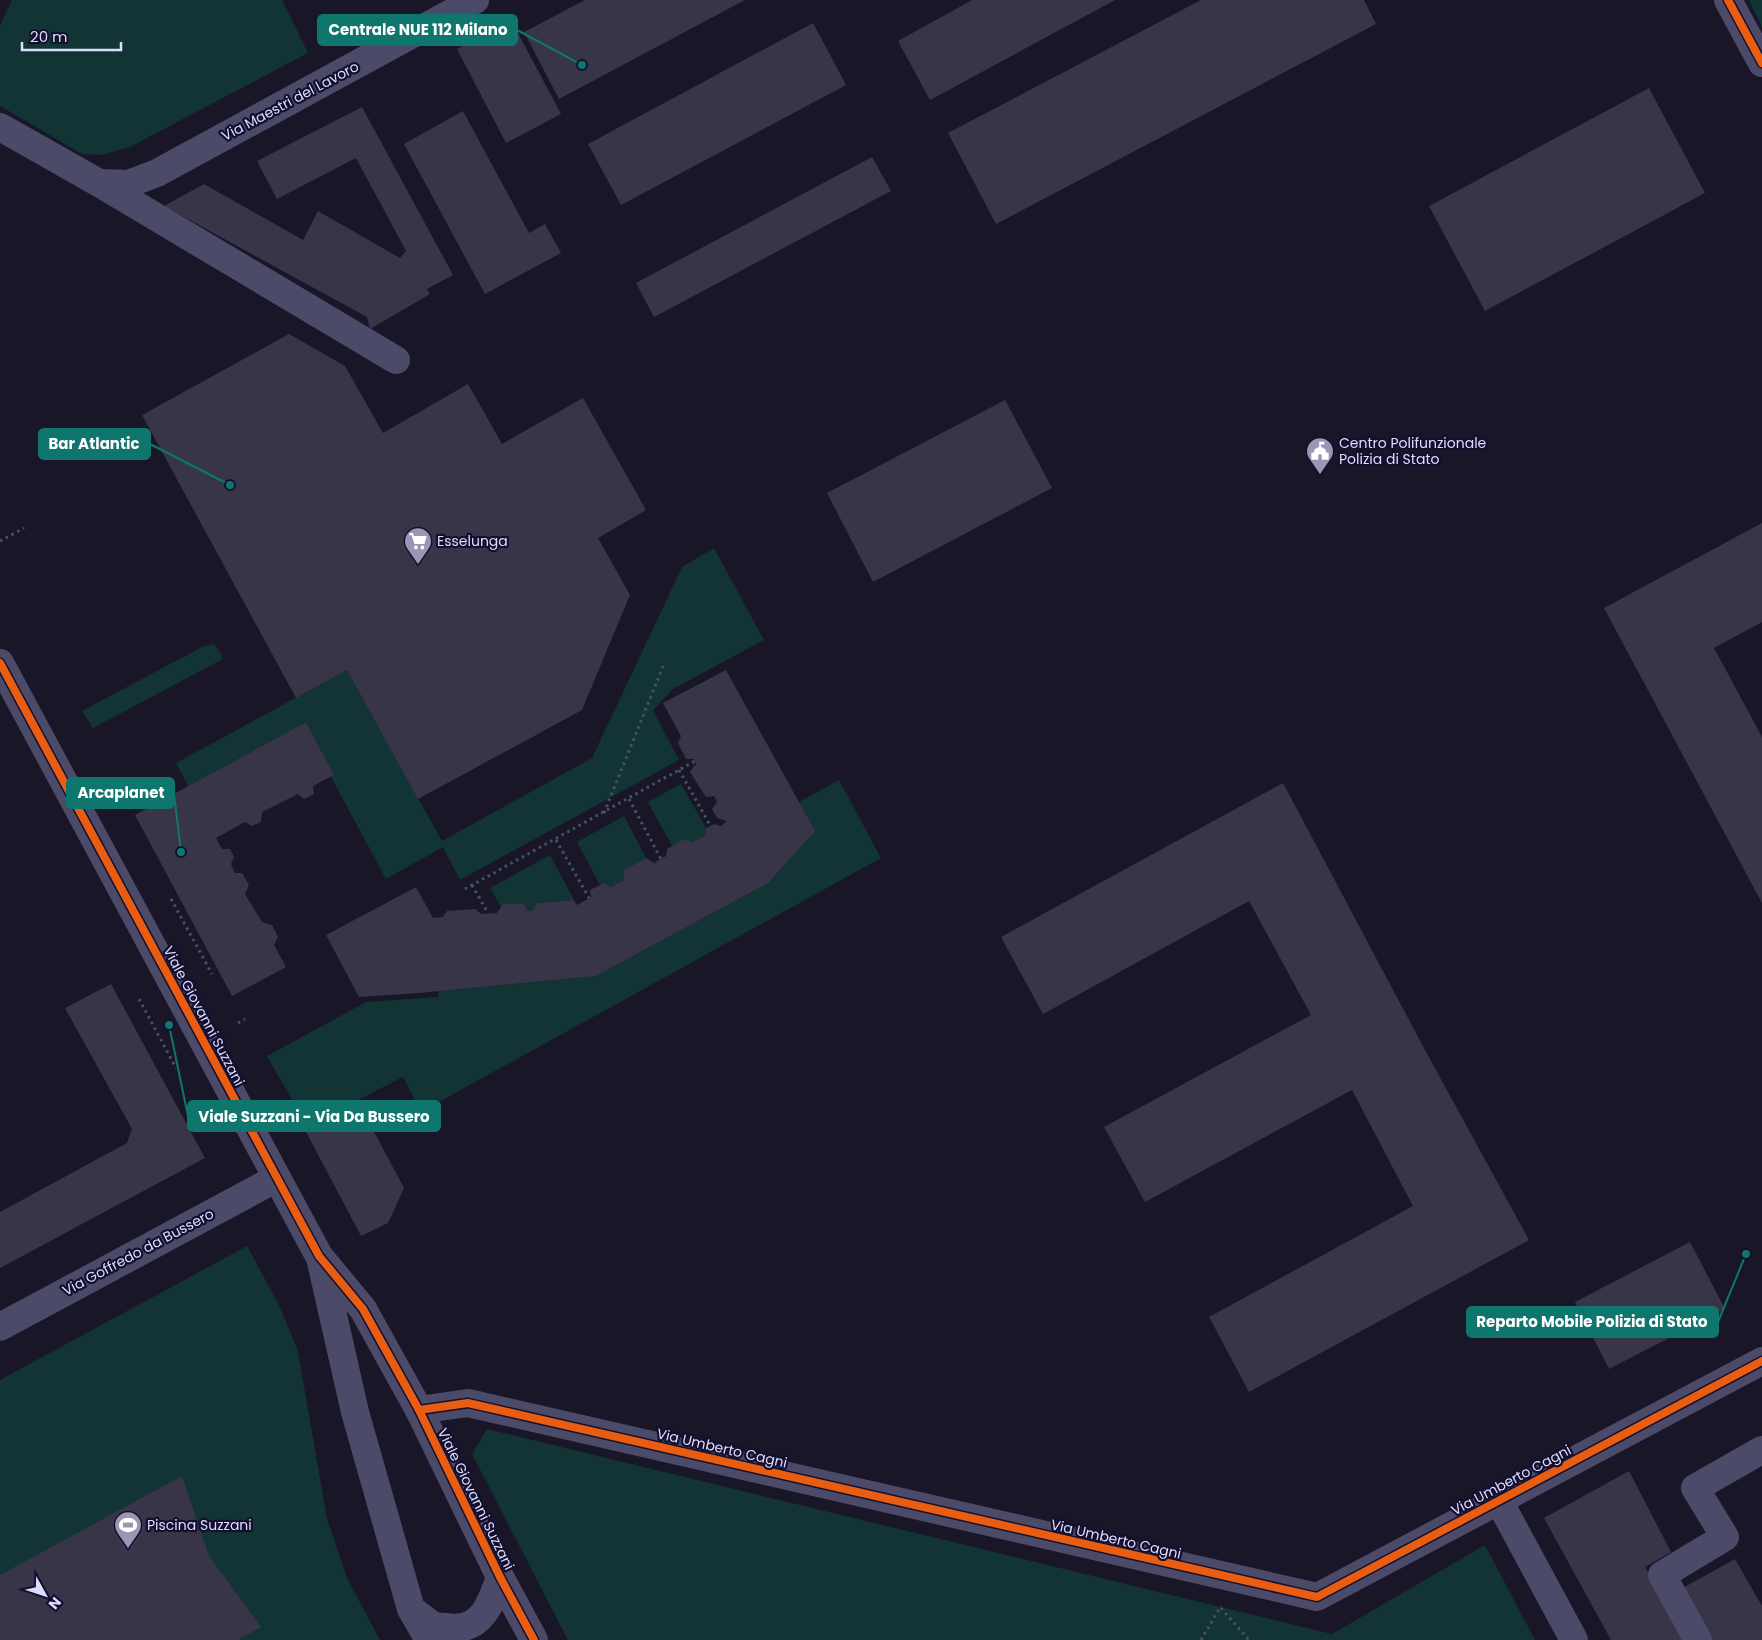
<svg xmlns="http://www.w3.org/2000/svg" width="1762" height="1640" viewBox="0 0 1762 1640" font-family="Poppins,sans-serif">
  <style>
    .green { fill: #123435 }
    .building { fill: #383549 }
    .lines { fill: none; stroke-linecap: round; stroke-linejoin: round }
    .path { stroke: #445365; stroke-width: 3; stroke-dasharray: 2.5 4; stroke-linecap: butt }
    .minor { stroke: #4b4a69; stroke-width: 28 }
    .cycleway-casing { stroke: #130f2f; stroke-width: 11 }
    .cycleway { stroke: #e95d12; stroke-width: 8 }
    .labels { text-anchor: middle; stroke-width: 4.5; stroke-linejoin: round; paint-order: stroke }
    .street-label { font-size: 14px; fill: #dfddff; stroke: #130f2f }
    .poi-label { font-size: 14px; fill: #dfddff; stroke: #130f2f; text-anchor: start }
    .leader { fill: none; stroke: #0f766e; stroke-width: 2 }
    .callout-dot { fill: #0f766e; stroke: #130f2f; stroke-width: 2 }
    .callout { fill: #0f766e; stroke: #0f766e; stroke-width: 2 }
    .callout-label { font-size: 15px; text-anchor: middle; font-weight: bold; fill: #fff }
  </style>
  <rect width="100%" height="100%" fill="#191628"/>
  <g class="green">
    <path d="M12,0H282L308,53L130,147L102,155L82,154L0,106V25Z"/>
    <path d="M1749,0H1762V27Z"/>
    <path d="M714,548L764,640L673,689L653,710L679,760L460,880L443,847L386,879L331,777L334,775L306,722L188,786L176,763L347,670L442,841L592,758L682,567Z"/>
    <path d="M213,644L219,650L223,659L93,728L82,711L204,646Z"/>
    <path d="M839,780L881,858L421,1112L403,1077L307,1126L267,1056L366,1002L438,997L439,991L596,976L768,883L799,802Z"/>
    <path d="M681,784L706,828L705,836L692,842L684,839L672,846L648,802Z"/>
    <path d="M624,816L646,858L624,870V880L611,887L604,883L600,885L577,842Z"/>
    <path d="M550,855L577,905L573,900L539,903L532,911L527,910L524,904H503L501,907L490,888Z"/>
    <path d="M247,1246L278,1303L298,1351L327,1519L347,1578L380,1640H0V1380Z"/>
    <path d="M487,1429L1332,1634L1485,1545L1535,1640H568L472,1454Z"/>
  </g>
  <g class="building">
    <path d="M585,0H745L559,99L524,32Z"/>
    <path d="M972,0H1115L930,100L898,41Z"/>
    <path d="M1201,0H1364L1376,24L996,224L948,133Z"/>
    <path d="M511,20L561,114L506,143L457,49Z"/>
    <path d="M813,23L846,85L621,205L588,144Z"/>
    <path d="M1649,88L1705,193L1485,311L1429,206Z"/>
    <path d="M362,107L453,275L427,289L430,294L370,329L367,317L164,206L204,184L303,240L318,211L400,258L406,251L356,158L277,199L257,161Z"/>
    <path d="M463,111L529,233L545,224L561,253L485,294L404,144Z"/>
    <path d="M872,157L891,191L654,317L636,283Z"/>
    <path d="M289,334L345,366L383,433L468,384L502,444L583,398L646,510L598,538L630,595L582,710L418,799L347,670L296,698L142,415Z"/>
    <path d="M1005,400L1052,488L873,582L827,493Z"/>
    <path d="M1762,523V622L1714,648L1762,737V903L1604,608Z"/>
    <path d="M726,670L815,831L768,883L596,976L419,993L359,997L326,935L416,887L433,918L443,917L447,911L476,909L481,914L497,913L503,904H524L527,910L532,911L538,903L573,900L577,905L591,897L590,890L604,883L611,887L624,880V870L646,858L654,863L666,856L667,849L684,839L692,842L705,836L706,828L714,824L721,826L727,821L717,818L712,809L717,802L714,796L706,797L690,772L696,764L694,759H686L678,743L681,736L663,703Z"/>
    <path d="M306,722L334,775L313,786L314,794L304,799L298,794L262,812L261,822L252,826L245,822L216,838L222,849H230L234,857L231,864L235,873H242L249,885L245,894L262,922L272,925L278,937L274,945L286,967L232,996L135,815Z"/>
    <path d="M1283,783L1425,1050L1529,1240L1249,1392L1209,1317L1413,1206L1352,1090L1145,1202L1104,1127L1311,1015L1249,901L1043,1014L1001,937Z"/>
    <path d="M111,984L205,1158L0,1268V1212L127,1143L132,1129L65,1008Z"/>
    <path d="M357,1100L404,1188L388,1223L361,1236L304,1128Z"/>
    <path d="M1690,1242L1725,1309L1609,1369L1575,1302Z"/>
    <path d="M1629,1471L1671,1552L1645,1567L1684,1640H1611L1544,1518Z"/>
    <path d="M182,1476L209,1556L261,1627L238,1640H0V1575Z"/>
    <path d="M1735,1559L1762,1606V1640H1711L1681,1589Z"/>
  </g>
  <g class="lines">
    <g class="path">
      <path d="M0,541L24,528"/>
      <path d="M679,770L710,825"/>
      <path d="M629,799L661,859"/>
      <path d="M604,813L664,664"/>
      <path d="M556,840L589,898"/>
      <path d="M472,885L488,913"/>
      <path d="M465,889L695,761"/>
      <path d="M171,899L212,974"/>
      <path d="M139,999L176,1068"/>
      <path d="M238,1023L245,1019"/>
      <path d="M1221,1608L1249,1640"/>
      <path d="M1201,1640L1221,1606"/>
    </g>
    <g class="minor">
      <path d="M1728,0L1762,63"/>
      <path d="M0,127L99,183L396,360"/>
      <path d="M99,183L128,184L157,173L475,0"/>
      <path d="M0,663L319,1256L363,1309L419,1410L500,1577L534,1640"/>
      <path d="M321,1262L355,1412L411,1609L429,1640"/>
      <path d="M0,1327L277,1178"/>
      <path d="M419,1410L468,1403L1317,1597L1762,1361"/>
      <path d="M1499,1501L1574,1640"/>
      <path d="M412,1610C419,1615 425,1620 431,1624C436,1627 442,1627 447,1627C481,1633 491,1604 500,1577"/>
      <path d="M1698,1640L1662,1575L1725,1537L1695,1488L1762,1450"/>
    </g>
    <g class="cycleway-casing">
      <g id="cycleway">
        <path d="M1728,0L1762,63"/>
        <path d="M0,663L319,1256L363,1309L419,1410L500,1577L534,1640"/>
        <path d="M419,1410L468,1403L1317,1597L1762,1361"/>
      </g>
    </g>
    <use href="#cycleway" class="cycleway"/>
  </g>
  <defs>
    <g id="civic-pin" transform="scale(1.4375)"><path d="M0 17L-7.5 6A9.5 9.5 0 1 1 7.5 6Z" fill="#9a97b4" stroke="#130f2f"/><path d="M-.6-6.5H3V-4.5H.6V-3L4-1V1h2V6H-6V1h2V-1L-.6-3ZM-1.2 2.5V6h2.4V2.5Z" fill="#fff"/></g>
    <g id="supermarket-pin" transform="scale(1.4375)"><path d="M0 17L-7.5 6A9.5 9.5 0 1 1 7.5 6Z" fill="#9a97b4" stroke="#130f2f"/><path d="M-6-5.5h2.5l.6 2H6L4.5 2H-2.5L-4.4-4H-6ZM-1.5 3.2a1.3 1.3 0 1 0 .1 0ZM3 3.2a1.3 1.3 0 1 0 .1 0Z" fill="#fff"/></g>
    <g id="stadium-pin" transform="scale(1.4375)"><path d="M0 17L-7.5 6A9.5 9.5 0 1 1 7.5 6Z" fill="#9a97b4" stroke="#130f2f"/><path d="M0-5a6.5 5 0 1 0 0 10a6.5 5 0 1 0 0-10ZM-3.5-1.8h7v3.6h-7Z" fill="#fff"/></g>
  </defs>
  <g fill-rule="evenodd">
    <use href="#civic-pin" x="1320" y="451"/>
    <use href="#supermarket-pin" x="418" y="541"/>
    <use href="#stadium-pin" x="128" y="1525"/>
  </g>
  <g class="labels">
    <g class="street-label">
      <text transform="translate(290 101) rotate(-28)" y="5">Via Maestri del Lavoro</text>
      <text transform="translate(204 1016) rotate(62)" y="5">Viale Giovanni Suzzani</text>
      <text transform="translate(138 1252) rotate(-28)" y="5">Via Goffredo da Bussero</text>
      <text transform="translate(722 1448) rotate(13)" y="5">Via Umberto Cagni</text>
      <text transform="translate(1511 1480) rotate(-28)" y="5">Via Umberto Cagni</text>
      <text transform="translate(476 1499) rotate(64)" y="5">Viale Giovanni Suzzani</text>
      <text transform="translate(1116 1539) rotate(13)" y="5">Via Umberto Cagni</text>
    </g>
    <g class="poi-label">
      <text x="1339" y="448">Centro Polifunzionale<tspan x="1339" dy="16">Polizia di Stato</tspan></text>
      <text x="437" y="546">Esselunga</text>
      <text x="147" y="1530">Piscina Suzzani</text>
    </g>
  </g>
  <path class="leader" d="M582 65L517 30M230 485L150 444M181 852L174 793M169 1025L188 1116M1746 1254L1718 1322"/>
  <g class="callout-dot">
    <circle cx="582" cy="65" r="5"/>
    <circle cx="230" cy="485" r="5"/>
    <circle cx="181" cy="852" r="5"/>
    <circle cx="169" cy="1025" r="5"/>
    <circle cx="1746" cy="1254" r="5"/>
  </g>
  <g class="callout">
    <rect x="318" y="15" width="199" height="30" rx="5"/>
    <rect x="39" y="429" width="111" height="30" rx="5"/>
    <rect x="67" y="778" width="107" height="30" rx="5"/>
    <rect x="188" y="1101" width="252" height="30" rx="5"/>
    <rect x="1467" y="1307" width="251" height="30" rx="5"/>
  </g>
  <g class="callout-label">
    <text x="418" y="35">Centrale NUE 112 Milano</text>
    <text x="94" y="449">Bar Atlantic</text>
    <text x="121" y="798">Arcaplanet</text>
    <text x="314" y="1122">Viale Suzzani - Via Da Bussero</text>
    <text x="1592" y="1327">Reparto Mobile Polizia di Stato</text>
  </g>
  <g transform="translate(45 1595) rotate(130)" stroke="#130f2f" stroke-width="4" paint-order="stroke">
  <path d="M0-4L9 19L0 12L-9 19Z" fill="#dfddff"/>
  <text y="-8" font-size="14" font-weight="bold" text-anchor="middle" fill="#dfddff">N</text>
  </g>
  <path d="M22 42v8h99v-8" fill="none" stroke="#dfddff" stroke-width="2.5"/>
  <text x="30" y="42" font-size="15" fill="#dfddff" stroke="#130f2f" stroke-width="4" paint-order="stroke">20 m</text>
</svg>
